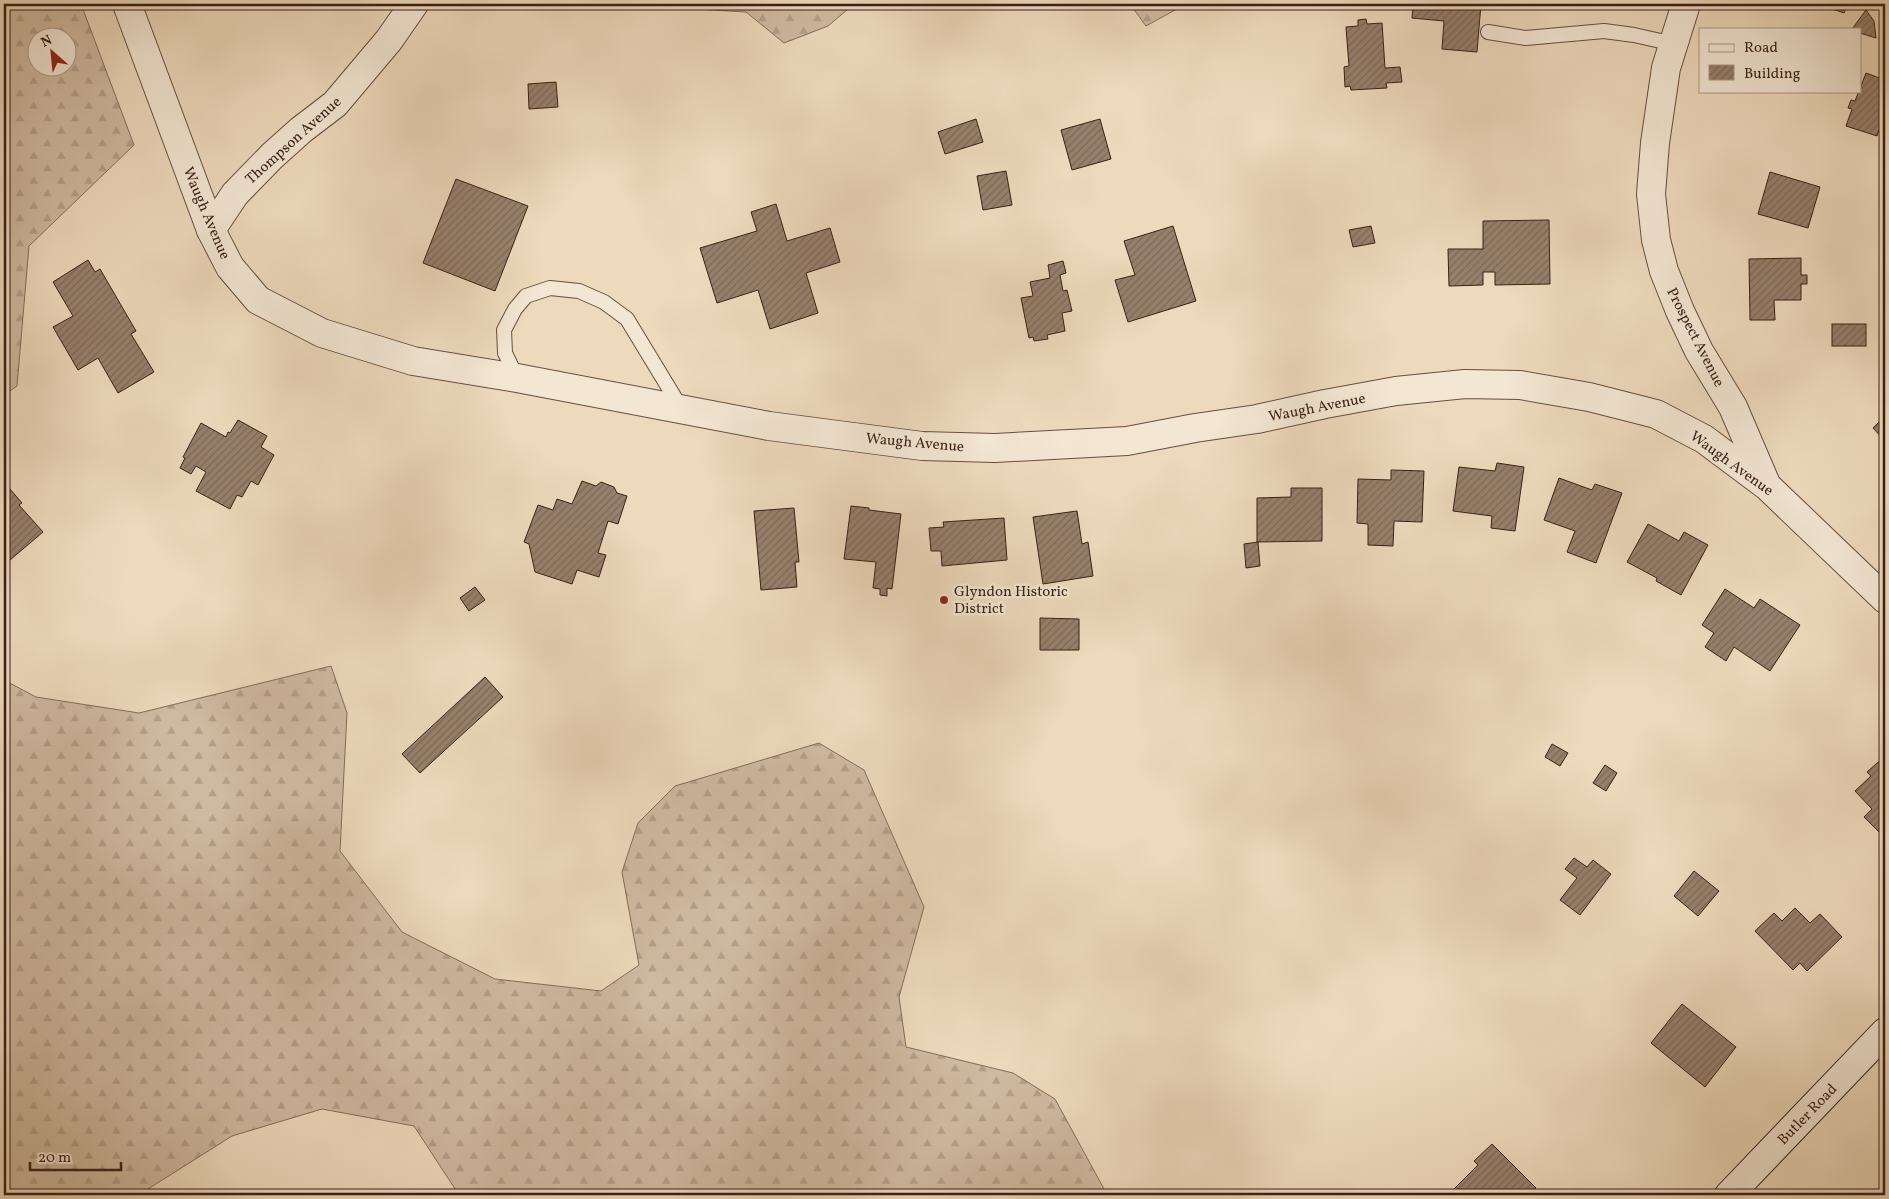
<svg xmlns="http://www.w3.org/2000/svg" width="1889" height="1199" viewBox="0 0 1889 1199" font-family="Vollkorn,serif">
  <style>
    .forest { fill: url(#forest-firs); stroke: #846c5b; fill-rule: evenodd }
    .building { fill: url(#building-hatch); stroke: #3a1f16 }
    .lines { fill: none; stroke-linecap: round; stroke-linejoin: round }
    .lane-casing { stroke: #674e40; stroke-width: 16 }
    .street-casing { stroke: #674e40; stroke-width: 30 }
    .secondary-casing { stroke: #3a1f16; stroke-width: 30 }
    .lane { stroke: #f3e6d3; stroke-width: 14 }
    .street { stroke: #f3e6d3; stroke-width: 28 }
    .secondary { stroke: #f3e6d3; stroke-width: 28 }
    .poi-dot { fill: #8f2418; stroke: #f3e6d3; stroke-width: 2 }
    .labels { text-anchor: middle; stroke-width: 5; stroke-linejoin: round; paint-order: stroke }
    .street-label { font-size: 15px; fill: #3a1f16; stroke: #f3e6d3 }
    .poi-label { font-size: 15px; fill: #3a1f16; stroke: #f3e6d3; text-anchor: start }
  </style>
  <defs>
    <pattern id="forest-firs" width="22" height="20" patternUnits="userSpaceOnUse" patternTransform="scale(1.25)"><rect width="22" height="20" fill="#cfb9a0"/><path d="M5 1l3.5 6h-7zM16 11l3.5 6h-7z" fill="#b29f89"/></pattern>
    <pattern id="building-hatch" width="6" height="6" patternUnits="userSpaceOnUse" patternTransform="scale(1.25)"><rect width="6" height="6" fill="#97806c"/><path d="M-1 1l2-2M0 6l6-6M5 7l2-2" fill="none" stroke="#7c6858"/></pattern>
  </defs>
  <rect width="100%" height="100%" fill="#edd9bc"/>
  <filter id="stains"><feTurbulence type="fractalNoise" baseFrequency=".004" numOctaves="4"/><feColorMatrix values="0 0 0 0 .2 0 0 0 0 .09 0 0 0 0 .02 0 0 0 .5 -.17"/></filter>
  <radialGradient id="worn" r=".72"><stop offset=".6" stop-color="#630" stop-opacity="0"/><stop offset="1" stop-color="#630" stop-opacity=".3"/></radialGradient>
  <g class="forest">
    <path d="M4,4H81L134,145L29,246L17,386L4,395ZM38,38H68V68H38Z"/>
    <path d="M610,4H854L828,26L784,43L746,12Z"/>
    <path d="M1130,4H1186L1146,26Z"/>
    <path d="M331,666L347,713L340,851L402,932L495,979L601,991L639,965L622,872L638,823L675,786L819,743L864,770L924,907L899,997L906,1047L1013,1073L1055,1099L1104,1189L1101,1195H459L414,1126L322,1109L232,1136L148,1189L145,1195H4V680L36,697L139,713Z"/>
  </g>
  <g class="building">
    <path d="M1413,4H1481L1477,52L1442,49L1444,21L1412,18Z"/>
    <path d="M1818,4H1848L1844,13Z"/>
    <path d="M1866,10L1874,21L1876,38L1860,33V29H1852Z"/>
    <path d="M1366,19L1367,24L1382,23L1385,68L1400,67L1402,82L1386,83L1387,88L1351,90L1350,86L1345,87L1344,67L1349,66L1346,27L1358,26V20Z"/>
    <path d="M1866,73L1885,80V132L1879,130L1877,136L1846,126L1852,109L1848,108L1851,100L1855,101Z"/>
    <path d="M556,82L558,107L529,109L528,84Z"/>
    <path d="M976,119L983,142L945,154L938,132Z"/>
    <path d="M1100,119L1111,159L1072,170L1061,130Z"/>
    <path d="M1006,171L1012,205L983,210L977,176Z"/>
    <path d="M1770,172L1820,187L1808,228L1758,214Z"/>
    <path d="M456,179L528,206L495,291L423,263Z"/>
    <path d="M776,204L787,241L830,228L840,262L806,273L818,313L770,329L758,290L717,303L700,248L757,231L751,212Z"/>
    <path d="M1549,220L1550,284L1495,285V272H1483V285L1449,286L1448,249H1483V221Z"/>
    <path d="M1173,226L1196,301L1128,322L1115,280L1135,275L1124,241Z"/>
    <path d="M1371,226L1375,243L1353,247L1349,230Z"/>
    <path d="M1801,258V275H1807V284H1801V300H1774L1775,320H1750L1749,259Z"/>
    <path d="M88,260L95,272L100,269L136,331L131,334L154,372L118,393L98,358L78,370L53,327L73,316L53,282Z"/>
    <path d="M1063,261L1066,273L1060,275L1063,291L1067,290L1072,311L1062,313L1065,331L1047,335L1048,339L1034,341L1033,337L1029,338L1021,298L1033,296L1030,282L1050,278L1048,265Z"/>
    <rect x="1832" y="324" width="34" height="22"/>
    <path d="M1885,416V441L1873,428Z"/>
    <path d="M238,420L267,436L261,447L274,455L258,485L251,481L242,497L237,495L230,509L196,491L206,472L196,466L191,474L180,468L185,458L183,457L201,423L226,437L228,432L230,433Z"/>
    <path d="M1497,463L1524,467L1515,531L1491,528L1492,516L1453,511L1459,467L1495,471Z"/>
    <path d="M1391,470L1424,471L1422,522L1394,521L1393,546L1368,545V524L1357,523L1358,479L1391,480Z"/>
    <path d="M1559,478L1592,490L1595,484L1622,493L1596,563L1567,552L1575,531L1544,520Z"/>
    <path d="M582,481L596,486L601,482L614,487L617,493L627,496L618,524L608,521L598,553L606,555L599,577L577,570L572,584L535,572L529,544L524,542L538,505L553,510L557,499L572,504Z"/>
    <path d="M4,482L22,503L19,505L43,532L10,560L4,553Z"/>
    <path d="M1291,488H1322V541L1257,542V498L1291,497Z"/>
    <path d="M851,506L869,508V510L901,514L892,589L887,588V596L880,595V589L873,588L876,562L844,559Z"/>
    <path d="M794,508L799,562H795L797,587L761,590L754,511Z"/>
    <path d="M1077,511L1082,544L1088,542L1093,576L1043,584L1033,517Z"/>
    <path d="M1004,518L1007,560L942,566L941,551H931L929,528L944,527L943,522Z"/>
    <path d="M1648,524L1679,541L1684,532L1708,545L1681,595L1656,581L1657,578L1627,562Z"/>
    <path d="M1258,542L1260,566L1246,568L1244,544Z"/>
    <path d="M475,587L485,600L469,611L460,598Z"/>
    <path d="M1725,589L1754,608L1760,599L1800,625L1770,671L1734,647L1726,661L1705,647L1714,633L1702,625Z"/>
    <path d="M1040,618L1079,619V650H1040Z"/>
    <path d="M485,677L503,697L420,773L402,754Z"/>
    <path d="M1552,744L1568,753L1560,766L1545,757Z"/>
    <path d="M1885,756V826L1879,832L1864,817L1872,809L1855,791L1871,776L1867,772Z"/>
    <path d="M1605,765L1617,773L1606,791L1593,783Z"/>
    <path d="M1574,858L1587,867L1593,860L1611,874L1580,915L1560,900L1577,878L1565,869Z"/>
    <path d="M1694,871L1719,891L1698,916L1674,896Z"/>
    <path d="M1795,908L1810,923L1820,914L1842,937L1807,971L1800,963L1793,970L1755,931L1774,913L1782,921Z"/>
    <path d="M1682,1004L1736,1047L1705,1087L1651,1043Z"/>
    <path d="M1492,1144L1536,1188L1529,1195H1448L1478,1165L1474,1161Z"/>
  </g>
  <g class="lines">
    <g class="lane-casing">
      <g id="lane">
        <path d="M1488,32L1526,38L1604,31L1634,35L1674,44"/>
        <path d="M517,378L505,353L504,330L515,309L526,296L550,288L579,291L604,302L627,319L681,408"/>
      </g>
    </g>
    <g class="street-casing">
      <g id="street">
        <path d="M127,4L211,230L230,267L258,300L322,333L413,361L517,378L769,426L922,446L995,448L1127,441L1195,428L1257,419L1325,404L1396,391L1465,384L1520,385L1589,397L1656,414L1704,439L1767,486L1885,599"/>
        <path d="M1686,4L1666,68L1655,143L1651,194L1656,240L1664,271L1680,311L1699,351L1733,407L1766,484"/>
        <path d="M211,230L235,194L272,156L301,130L335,104L389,40L414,4"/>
      </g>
    </g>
    <g class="secondary-casing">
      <path id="secondary" d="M1729,1195L1885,1032"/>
    </g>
    <use href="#lane" class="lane"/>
    <use href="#street" class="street"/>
    <use href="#secondary" class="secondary"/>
  </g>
  <circle class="poi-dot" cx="944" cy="600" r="5"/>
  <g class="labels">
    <g class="street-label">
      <text transform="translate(293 140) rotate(-42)" y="5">Thompson Avenue</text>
      <text transform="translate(207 213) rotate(67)" y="5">Waugh Avenue</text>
      <text transform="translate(1696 337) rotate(63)" y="5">Prospect Avenue</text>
      <text transform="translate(1317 407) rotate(-11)" y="5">Waugh Avenue</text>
      <text transform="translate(915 442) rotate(5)" y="5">Waugh Avenue</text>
      <text transform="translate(1732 463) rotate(36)" y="5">Waugh Avenue</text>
      <text transform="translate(1807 1114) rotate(-46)" y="5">Butler Road</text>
    </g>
    <g class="poi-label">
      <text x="954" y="596">Glyndon Historic<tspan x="954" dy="17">District</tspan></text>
    </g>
  </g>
  <rect width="1889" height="1199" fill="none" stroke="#edd9bc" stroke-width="20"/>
  <rect x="5" y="5" width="1879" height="1189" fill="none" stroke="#3a1f16" stroke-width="2.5"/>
  <rect x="10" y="10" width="1869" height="1179" fill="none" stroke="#3a1f16"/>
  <rect x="1699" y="28" width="162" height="65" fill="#f3e6d3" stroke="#a99687"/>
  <rect x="1709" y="44" width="25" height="8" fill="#f3e6d3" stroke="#a99687"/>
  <text x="1744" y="52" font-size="15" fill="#3a1f16">Road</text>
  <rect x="1709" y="65" width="25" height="15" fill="url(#building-hatch)" stroke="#a99687"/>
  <text x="1744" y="78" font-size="15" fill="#3a1f16">Building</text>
  <g transform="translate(52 52) rotate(333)"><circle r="24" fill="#f3e6d3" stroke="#a99687"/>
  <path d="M0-4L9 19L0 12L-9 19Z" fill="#8f2418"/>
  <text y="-8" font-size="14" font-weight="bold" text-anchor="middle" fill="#3a1f16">N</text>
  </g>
  <path d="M30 1162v8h91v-8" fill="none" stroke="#3a1f16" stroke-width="2.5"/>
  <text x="38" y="1162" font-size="15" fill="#3a1f16" stroke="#f3e6d3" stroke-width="4" paint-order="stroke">20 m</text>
  <rect width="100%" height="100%" filter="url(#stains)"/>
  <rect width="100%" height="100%" fill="url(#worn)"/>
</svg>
